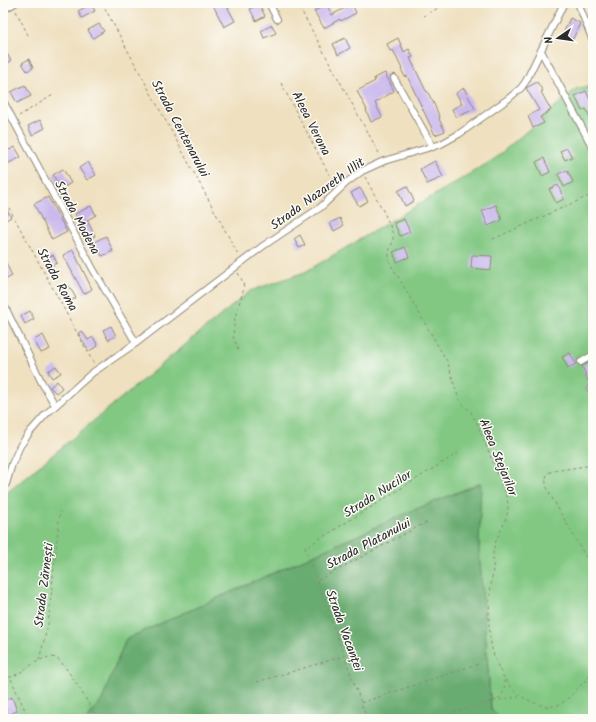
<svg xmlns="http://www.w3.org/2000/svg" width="596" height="722" viewBox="0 0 596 722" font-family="Kalam,sans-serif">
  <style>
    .green { fill: #82c883; stroke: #567a57 }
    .forest { fill: #69ac71; stroke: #4a6c4e }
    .building { fill: #cbb9ed }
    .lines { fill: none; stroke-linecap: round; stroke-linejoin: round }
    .minor-casing { stroke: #8d8676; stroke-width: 8 }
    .path { stroke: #8d8676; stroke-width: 1; stroke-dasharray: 3 3; stroke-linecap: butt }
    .minor { stroke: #fff; stroke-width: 6 }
    .labels { text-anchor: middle; stroke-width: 3; stroke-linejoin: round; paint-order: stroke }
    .street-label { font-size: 13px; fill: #2b2b2b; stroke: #fdfcf7 }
  </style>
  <rect width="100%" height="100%" fill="#fdfcf7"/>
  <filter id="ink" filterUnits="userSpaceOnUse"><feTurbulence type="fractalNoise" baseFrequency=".025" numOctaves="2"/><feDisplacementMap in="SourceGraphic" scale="8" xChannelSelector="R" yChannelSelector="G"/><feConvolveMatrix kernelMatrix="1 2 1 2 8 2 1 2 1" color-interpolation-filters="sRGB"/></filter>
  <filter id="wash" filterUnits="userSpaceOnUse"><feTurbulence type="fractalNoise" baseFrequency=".012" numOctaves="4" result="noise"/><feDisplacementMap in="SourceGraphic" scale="16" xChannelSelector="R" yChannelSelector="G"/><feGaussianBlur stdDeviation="0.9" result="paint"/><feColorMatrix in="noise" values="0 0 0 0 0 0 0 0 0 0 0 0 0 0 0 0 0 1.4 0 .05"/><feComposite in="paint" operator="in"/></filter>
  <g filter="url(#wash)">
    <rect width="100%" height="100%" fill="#efe0c0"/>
    <path class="green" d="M593,86V719H500L491,709L479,548L480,483L414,510L126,639L102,700L87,719H3V496L250,291L305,272L493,160L577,88Z"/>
    <path class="forest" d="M481,483L479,548L491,709L500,719H87L102,700L126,639L414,510Z"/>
    <g id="blocks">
      <g class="building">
        <path d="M217,3H237L228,8L235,21L224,27L213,5Z"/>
        <path d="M91,4L95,11L82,18L78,11Z"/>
        <path d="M259,4L265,16L256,21L250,9Z"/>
        <path d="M352,4L356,13L341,21L340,19L324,28L314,11L327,5L332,15Z"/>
        <path d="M570,18L580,23L573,39L563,34Z"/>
        <path d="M99,24L104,31L93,38L88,30Z"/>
        <path d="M272,25L276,33L264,38L261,31Z"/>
        <path d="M345,38L350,48L338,55L333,44Z"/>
        <path d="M398,38L404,52L409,49L413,57L410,58L426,91H427L434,104L440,118L439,119L445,131L435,135L407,76L405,77L401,69H402L393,50L390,51L387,44Z"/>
        <path d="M3,46L11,61L3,65Z"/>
        <path d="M29,59L33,68L27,71L22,63Z"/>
        <path d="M385,73L394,91L375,103L382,117L371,122L366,110H367L357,91L375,81L374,78Z"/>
        <path d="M537,82L543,91L541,92L551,110L540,117L544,123L533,128L528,116L539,110L526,88Z"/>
        <path d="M25,85L31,96L17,103L11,92Z"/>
        <path d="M464,88L475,109L456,117L452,109L462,104L456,93Z"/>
        <path d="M586,91L593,106V126L586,109L582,111L575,96Z"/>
        <path d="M40,120L45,128L32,135L28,126Z"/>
        <path d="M15,147L21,157L3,166V153Z"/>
        <path d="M567,148L572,157L565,160L560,151Z"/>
        <path d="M544,158L550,172L542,176L536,162Z"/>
        <path d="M435,161L443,177L427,184L420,169Z"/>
        <path d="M88,162L96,175L87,180L79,168Z"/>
        <path d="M63,169L71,183L61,189L53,175Z"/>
        <path d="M567,170L573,182L564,187L558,174Z"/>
        <path d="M558,185L564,199L556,203L549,189Z"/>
        <path d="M407,186L414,201L405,206L398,191Z"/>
        <path d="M360,188L368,201L359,206L351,193Z"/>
        <path d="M48,197L67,232L52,240L34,204Z"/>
        <path d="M3,203L11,217L3,222Z"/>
        <path d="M496,205L502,220L488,226L482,211Z"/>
        <path d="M91,206L96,215L87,220L95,236L86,241L79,226L81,224L75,214Z"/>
        <path d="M340,218L343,226L334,231L330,223Z"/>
        <path d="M404,219L410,232L400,236L394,223Z"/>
        <path d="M300,235L305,245L299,248L294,239Z"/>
        <path d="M106,236L113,251L102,256L94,242Z"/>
        <path d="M405,247L409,257L397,262L393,252Z"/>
        <path d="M73,250L92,289L84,294L63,255Z"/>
        <path d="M53,255L57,263L50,266L46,258Z"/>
        <path d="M472,255L492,256L491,270L471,268Z"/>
        <path d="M3,256L12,276L3,281Z"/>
        <path d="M69,286L76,298L68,302L62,289Z"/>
        <path d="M30,311L34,319L25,324L21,316Z"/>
        <path d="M111,326L116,336L108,340L103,330Z"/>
        <path d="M82,331L88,340L93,337L98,346L89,351L78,333Z"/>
        <path d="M43,335L50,349L41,353L34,340Z"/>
        <path d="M570,353L576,364L568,368L562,357Z"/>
        <path d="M593,360V391L590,393L587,391V388L589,383L582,366Z"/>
        <path d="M56,366L61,373L52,378L48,371Z"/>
        <path d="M57,381L62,388L56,393L50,387Z"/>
        <path d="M12,697L17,711L8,715L3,701Z"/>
      </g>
    </g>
  </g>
  <g filter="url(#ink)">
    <use href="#blocks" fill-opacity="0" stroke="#8d8676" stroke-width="1"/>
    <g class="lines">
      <g class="minor-casing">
        <g id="minor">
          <path d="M269,3L277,19"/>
          <path d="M578,3L593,41"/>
          <path d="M3,10L15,3"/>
          <path d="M541,51L593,148"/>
          <path d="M394,78L433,147"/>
          <path d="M3,101L93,269L136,343"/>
          <path d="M3,303L42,383L55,405"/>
          <path d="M581,362L593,355"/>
          <path d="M6,484L12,464L20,446L30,432L46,414L92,373L136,343L263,246L321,207L346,183L362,171L384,161L441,144L459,134L508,99L521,88L526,81L564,3"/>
        </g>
      </g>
      <g class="path">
        <path d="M102,3L239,256"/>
        <path d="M297,3L380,155"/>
        <path d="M16,11L28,35"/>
        <path d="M424,16L447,3"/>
        <path d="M281,83L335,186"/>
        <path d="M19,116L53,95"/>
        <path d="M3,126L8,123"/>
        <path d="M365,177C372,191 391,222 393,236C394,247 386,248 390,263L448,363L459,400L470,411L477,423C484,441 492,459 499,477C502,486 508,496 508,506C508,523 497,533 494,548C492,555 494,563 493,569C488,608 483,651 508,683C513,690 518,695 526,699C534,703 545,708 555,706C566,704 584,681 593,672"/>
        <path d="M3,197L94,364"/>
        <path d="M493,239L593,194"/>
        <path d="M238,273L243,282L244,288L235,317L233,336L239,353"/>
        <path d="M593,465L553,471L548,473C543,481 547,488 551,496L588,561L593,573"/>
        <path d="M3,496L4,491"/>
        <path d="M318,580L427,522"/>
        <path d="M39,660L48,625L60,511"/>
        <path d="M3,678C15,678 23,670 33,664C40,660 48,655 56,658C65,662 91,708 98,719"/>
        <path d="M11,679L29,719"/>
        <path d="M257,682L344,656"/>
        <path d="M498,699C505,693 505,688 504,679"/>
        <path d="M361,703L478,664"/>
        <path d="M367,719L305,548L458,453"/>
        <path d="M430,719L497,700L519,697"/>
      </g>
      <use href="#minor" class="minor"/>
    </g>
  </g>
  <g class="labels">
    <g class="street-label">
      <text transform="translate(312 123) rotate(63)" y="5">Aleea Verona</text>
      <text transform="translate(181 128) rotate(62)" y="5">Strada Centenarului</text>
      <text transform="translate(317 193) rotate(-36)" y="5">Strada Nazareth Illit</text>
      <text transform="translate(78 217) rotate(62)" y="5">Strada Modena</text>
      <text transform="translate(58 279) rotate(61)" y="5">Strada Roma</text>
      <text transform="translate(499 457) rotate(68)" y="5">Aleea Stejarilor</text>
      <text transform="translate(377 493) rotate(-32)" y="5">Strada Nucilor</text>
      <text transform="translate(368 543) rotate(-28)" y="5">Strada Platanului</text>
      <text transform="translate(43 585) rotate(-83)" y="5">Strada Zărnești</text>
      <text transform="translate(345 630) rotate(70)" y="5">Strada Vacanței</text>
    </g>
  </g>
  <rect width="596" height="722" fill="none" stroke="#fdfcf7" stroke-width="16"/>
  <g transform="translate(558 38) rotate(257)" stroke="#fdfcf7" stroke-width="3" paint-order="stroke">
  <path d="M0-3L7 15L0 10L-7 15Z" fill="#2b2b2b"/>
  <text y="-6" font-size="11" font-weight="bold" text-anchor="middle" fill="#2b2b2b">N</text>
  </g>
</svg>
